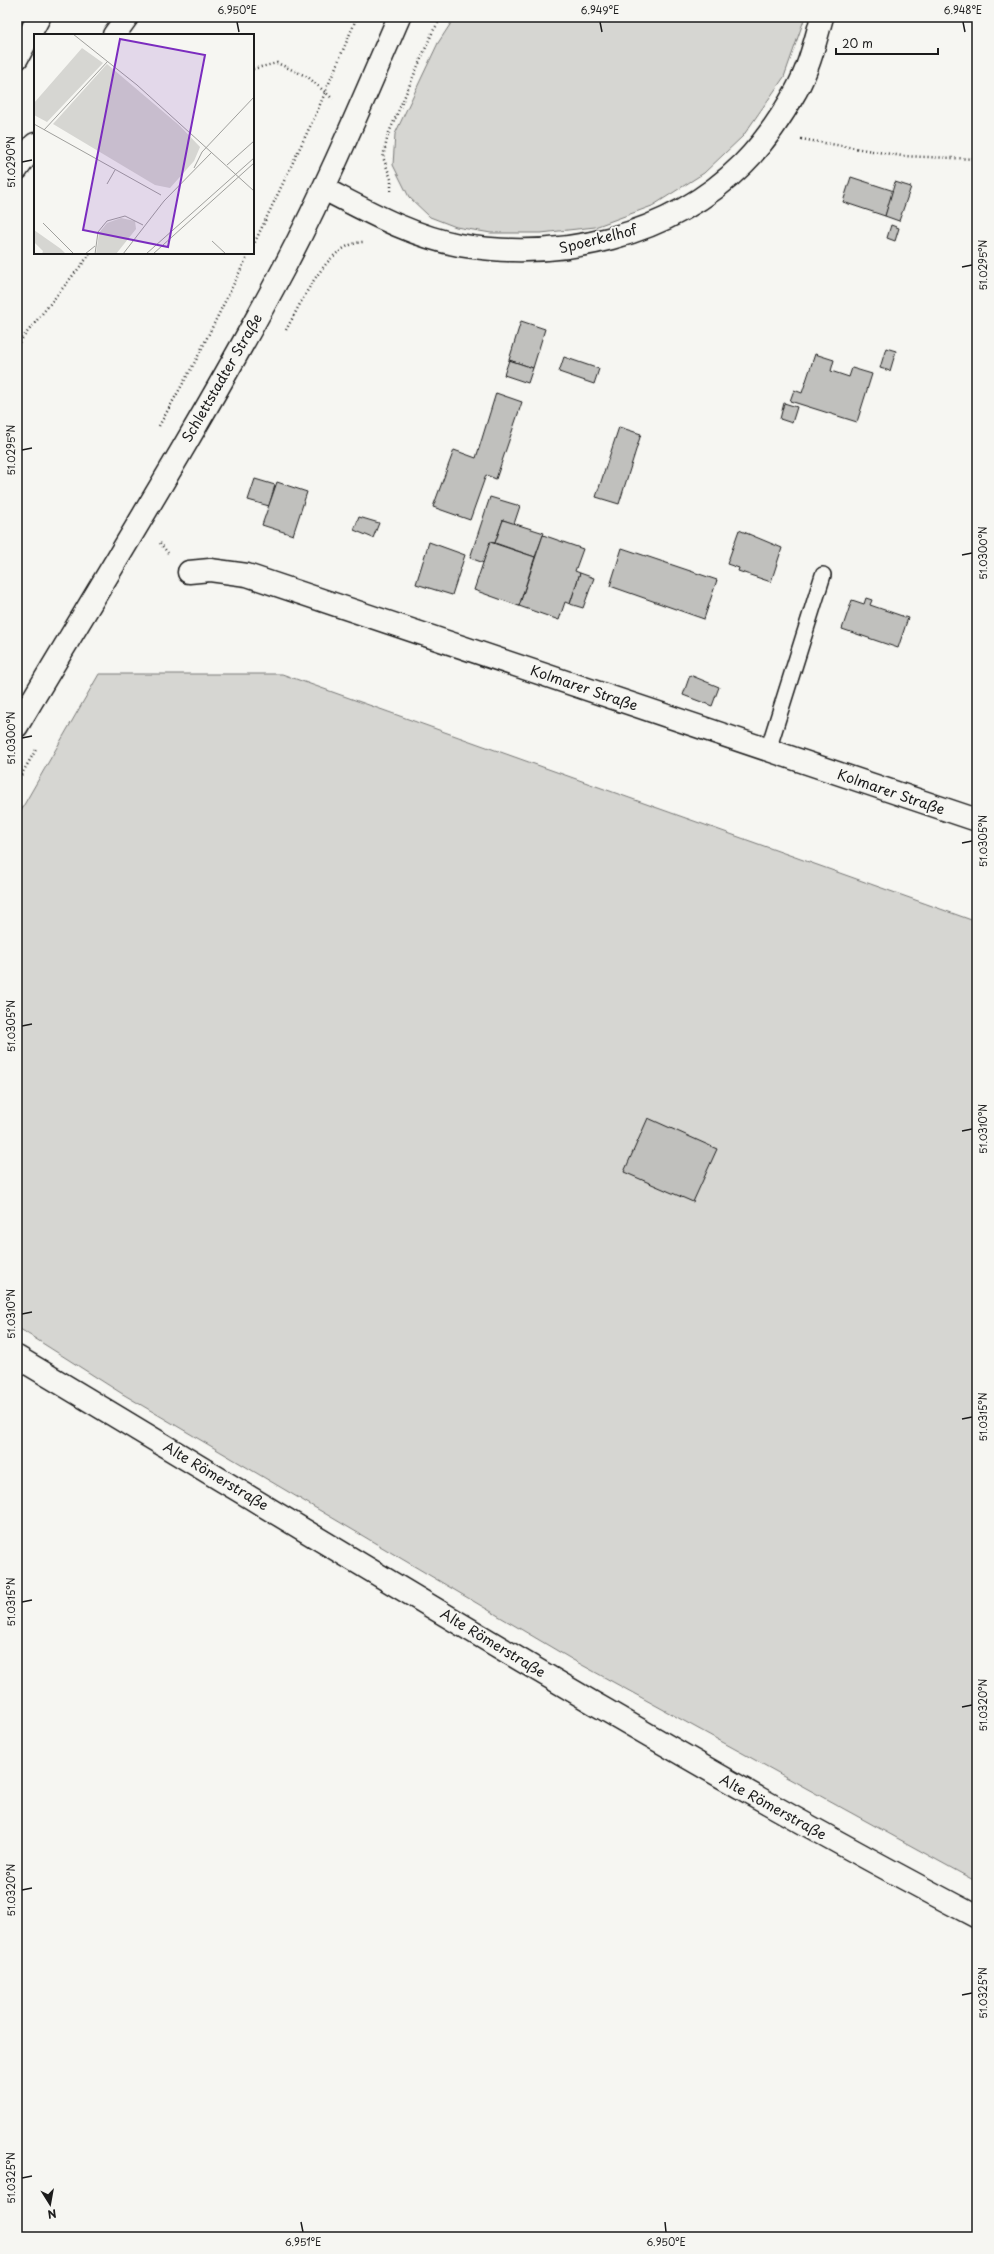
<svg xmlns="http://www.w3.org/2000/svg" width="994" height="2254" viewBox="0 0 994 2254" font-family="'Playpen Sans',sans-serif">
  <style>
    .green { fill: #d6d6d2; stroke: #797977 }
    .building { fill: #c0c0bd; stroke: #1c1c1c }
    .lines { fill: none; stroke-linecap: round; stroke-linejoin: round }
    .service-casing { stroke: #1c1c1c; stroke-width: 18 }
    .minor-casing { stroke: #1c1c1c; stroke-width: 25 }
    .tertiary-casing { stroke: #1c1c1c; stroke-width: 25 }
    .motorway-casing { stroke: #1c1c1c; stroke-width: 25 }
    .path { stroke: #1c1c1c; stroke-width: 2.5; stroke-dasharray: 1 3; stroke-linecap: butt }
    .service { stroke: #f6f6f2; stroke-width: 15 }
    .minor { stroke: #f6f6f2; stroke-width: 22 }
    .tertiary { stroke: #f6f6f2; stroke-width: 22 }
    .motorway { stroke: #f6f6f2; stroke-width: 22 }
    .ticks { fill: none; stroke: #1c1c1c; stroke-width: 1.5 }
    .labels { text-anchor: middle; stroke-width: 4; stroke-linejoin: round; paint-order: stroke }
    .street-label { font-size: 14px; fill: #1c1c1c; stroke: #f6f6f2 }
    .inset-road { fill: none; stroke: #9f9f9c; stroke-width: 1 }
    .view { fill: #7b2cbf; fill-opacity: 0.15; stroke: #7b2cbf; stroke-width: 2 }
    .inset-edge { fill: none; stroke: #1c1c1c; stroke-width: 2 }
    .neatline { fill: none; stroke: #1c1c1c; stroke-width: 1.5 }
    .ticks-label { font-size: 10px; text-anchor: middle; fill: #1c1c1c }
  </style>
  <rect width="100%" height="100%" fill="#f6f6f2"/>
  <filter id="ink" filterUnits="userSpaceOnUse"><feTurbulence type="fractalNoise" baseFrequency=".025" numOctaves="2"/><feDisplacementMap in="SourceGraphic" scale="8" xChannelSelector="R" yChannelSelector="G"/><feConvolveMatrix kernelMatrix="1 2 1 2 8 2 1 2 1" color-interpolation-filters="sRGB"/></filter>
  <g filter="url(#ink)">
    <g class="green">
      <path d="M455,17H805L784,77L743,136L704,173L652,206L595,227L541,233H491L456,227L430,217L409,197L393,165L395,134L438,43Z"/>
      <path d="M99,674H282L977,922V1882L573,1660L121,1393L17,1327V817Z"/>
    </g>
    <g class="building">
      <path d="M851,177L894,191L885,216L843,202Z"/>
      <path d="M895,182L911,187L899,221L885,216Z"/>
      <path d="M891,225L899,228L895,241L887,238Z"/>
      <path d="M521,321L545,329L533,368L509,360Z"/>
      <path d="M886,348L896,351L890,371L880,368Z"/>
      <path d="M815,354L834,360L831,371L849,377L852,368L872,374L857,422L790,401L794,390L802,393Z"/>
      <path d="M564,357L599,369L594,384L559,372Z"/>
      <path d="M509,360L533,368L528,383L504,375Z"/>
      <path d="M496,393L522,402L496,479L486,475L470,520L433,507L454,450L476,458Z"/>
      <path d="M784,403L797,407L792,423L780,419Z"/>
      <path d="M619,427L641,434L619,504L596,497Z"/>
      <path d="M255,479L275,485L269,506L248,500Z"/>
      <path d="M277,482L307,492L293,535L262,525Z"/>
      <path d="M490,497L520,506L514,524L503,520L495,543L490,542L484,563L470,558Z"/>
      <path d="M359,517L379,523L373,538L354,530Z"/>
      <path d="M503,520L544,533L535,557L495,543Z"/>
      <path d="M739,530L782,548L771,582L738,571L739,568L727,564Z"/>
      <path d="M543,535L583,549L575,571L580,573L570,604L565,602L559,620L519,606Z"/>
      <path d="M429,542L465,555L452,595L416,584Z"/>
      <path d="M490,542L535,557L519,606L474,590Z"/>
      <path d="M622,548L717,580L704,619L610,586Z"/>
      <path d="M580,573L594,578L583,608L570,604Z"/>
      <path d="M866,598L872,600L870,605L908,618L898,648L842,629L852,600L864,604Z"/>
      <path d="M690,675L719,687L712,706L683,695Z"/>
      <path d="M648,1118L717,1149L693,1202L624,1172Z"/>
    </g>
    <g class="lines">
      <g class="service-casing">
        <path id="service" d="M768,750L823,575"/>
      </g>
      <g class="minor-casing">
        <g id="minor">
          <path d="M324,189C367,211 411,236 459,245C559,262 670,237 743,164C764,143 782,116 796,91C809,68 815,42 822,17"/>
          <path d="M189,572L210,570L247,575L977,820"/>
        </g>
      </g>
      <g class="tertiary-casing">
        <g id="tertiary">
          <path d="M17,726C108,573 203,421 286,264C328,184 363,100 399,17"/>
          <path d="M17,1357C335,1547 649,1745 977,1917"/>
        </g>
      </g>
      <g class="motorway-casing">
        <g id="motorway">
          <path d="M114,35L127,17"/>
          <path d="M17,58L39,17"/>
          <path d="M17,169L35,144"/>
        </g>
      </g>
      <g class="path">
        <path d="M253,69L277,63L308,77L333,99"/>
        <path d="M801,139L902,156L977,159"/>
        <path d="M391,191V179L383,157L388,135L433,31L442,17"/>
        <path d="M253,246L316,114L357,17"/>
        <path d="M286,330C302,302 326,244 363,242"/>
        <path d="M17,345L91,253"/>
        <path d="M159,426L196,360L249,253"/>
        <path d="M160,543L168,553"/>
        <path d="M17,782L37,748"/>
      </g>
      <use href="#service" class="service"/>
      <use href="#minor" class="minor"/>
      <use href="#tertiary" class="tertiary"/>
      <use href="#motorway" class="motorway"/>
    </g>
  </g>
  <path class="ticks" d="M237,22L239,32M600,22L602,32M963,22L965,32M22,162L32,160M962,267L972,265M22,450L32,448M962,555L972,553M22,738L32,736M962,843L972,841M22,1026L32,1024M962,1131L972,1129M22,1314L32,1312M962,1419L972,1417M22,1602L32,1600M962,1707L972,1705M22,1890L32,1888M962,1995L972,1993M22,2178L32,2176M301,2222L303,2232M665,2222L666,2232"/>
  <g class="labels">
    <g class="street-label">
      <text transform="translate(598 239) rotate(-14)" y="5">Spoerkelhof</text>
      <text transform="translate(222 378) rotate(-60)" y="5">Schlettstadter Straße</text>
      <text transform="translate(584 688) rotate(19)" y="5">Kolmarer Straße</text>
      <text transform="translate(891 792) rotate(19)" y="5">Kolmarer Straße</text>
      <text transform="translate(216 1476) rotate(31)" y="5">Alte Römerstraße</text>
      <text transform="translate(493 1643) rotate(31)" y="5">Alte Römerstraße</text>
      <text transform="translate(773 1807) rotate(29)" y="5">Alte Römerstraße</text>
    </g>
  </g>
  <g transform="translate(34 34)">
    <rect width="220" height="220" fill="#f6f6f2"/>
    <path d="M48,14L69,29L13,88L0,81V69ZM73,30L146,92L166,113L160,127L136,154L121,151L19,90ZM87,184L101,187L102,195L82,220H62L65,199L73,189ZM0,196L27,215L32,220H8L9,217L0,208Z" fill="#d6d6d2"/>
    <path class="inset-road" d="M39,0L103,51L220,157M0,90L127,161M10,96L74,27M193,131L220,107M160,134L168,118L220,63M73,150L81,136M9,189L40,220M178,207L192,220M51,220L61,212M61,220L64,198L73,187L91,182L109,191M89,220L130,167L178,118M112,220L220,124M119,220L220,129"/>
    <path class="view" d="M86,5L171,21L134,213L49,196Z"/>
    <rect width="220" height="220" class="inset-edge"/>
  </g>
  <rect width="994" height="2254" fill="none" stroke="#f6f6f2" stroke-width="44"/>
  <g transform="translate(50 2204) rotate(169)" stroke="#f6f6f2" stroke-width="3" paint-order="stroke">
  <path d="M0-3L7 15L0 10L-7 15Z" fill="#1c1c1c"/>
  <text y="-6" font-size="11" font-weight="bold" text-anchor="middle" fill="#1c1c1c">N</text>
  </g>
  <path d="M836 48v6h102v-6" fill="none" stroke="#1c1c1c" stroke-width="2"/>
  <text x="842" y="48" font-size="12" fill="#1c1c1c" stroke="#f6f6f2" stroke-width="3" paint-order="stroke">20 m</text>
  <rect x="22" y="22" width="950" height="2210" class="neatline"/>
  <g class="ticks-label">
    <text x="237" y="14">6.950°E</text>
    <text x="600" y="14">6.949°E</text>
    <text x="963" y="14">6.948°E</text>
    <text transform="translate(11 162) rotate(-90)" y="4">51.0290°N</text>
    <text transform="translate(983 265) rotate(-90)" y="4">51.0295°N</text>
    <text transform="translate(11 450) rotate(-90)" y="4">51.0295°N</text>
    <text transform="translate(983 553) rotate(-90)" y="4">51.0300°N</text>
    <text transform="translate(11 738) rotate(-90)" y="4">51.0300°N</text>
    <text transform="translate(983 841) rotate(-90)" y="4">51.0305°N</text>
    <text transform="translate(11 1026) rotate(-90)" y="4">51.0305°N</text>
    <text transform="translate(983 1129) rotate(-90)" y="4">51.0310°N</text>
    <text transform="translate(11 1314) rotate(-90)" y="4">51.0310°N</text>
    <text transform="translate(983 1417) rotate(-90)" y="4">51.0315°N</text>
    <text transform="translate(11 1602) rotate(-90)" y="4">51.0315°N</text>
    <text transform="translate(983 1705) rotate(-90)" y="4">51.0320°N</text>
    <text transform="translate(11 1890) rotate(-90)" y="4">51.0320°N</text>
    <text transform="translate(983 1993) rotate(-90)" y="4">51.0325°N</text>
    <text transform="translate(11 2178) rotate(-90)" y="4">51.0325°N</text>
    <text x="303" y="2246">6.951°E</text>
    <text x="666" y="2246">6.950°E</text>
  </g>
</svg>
